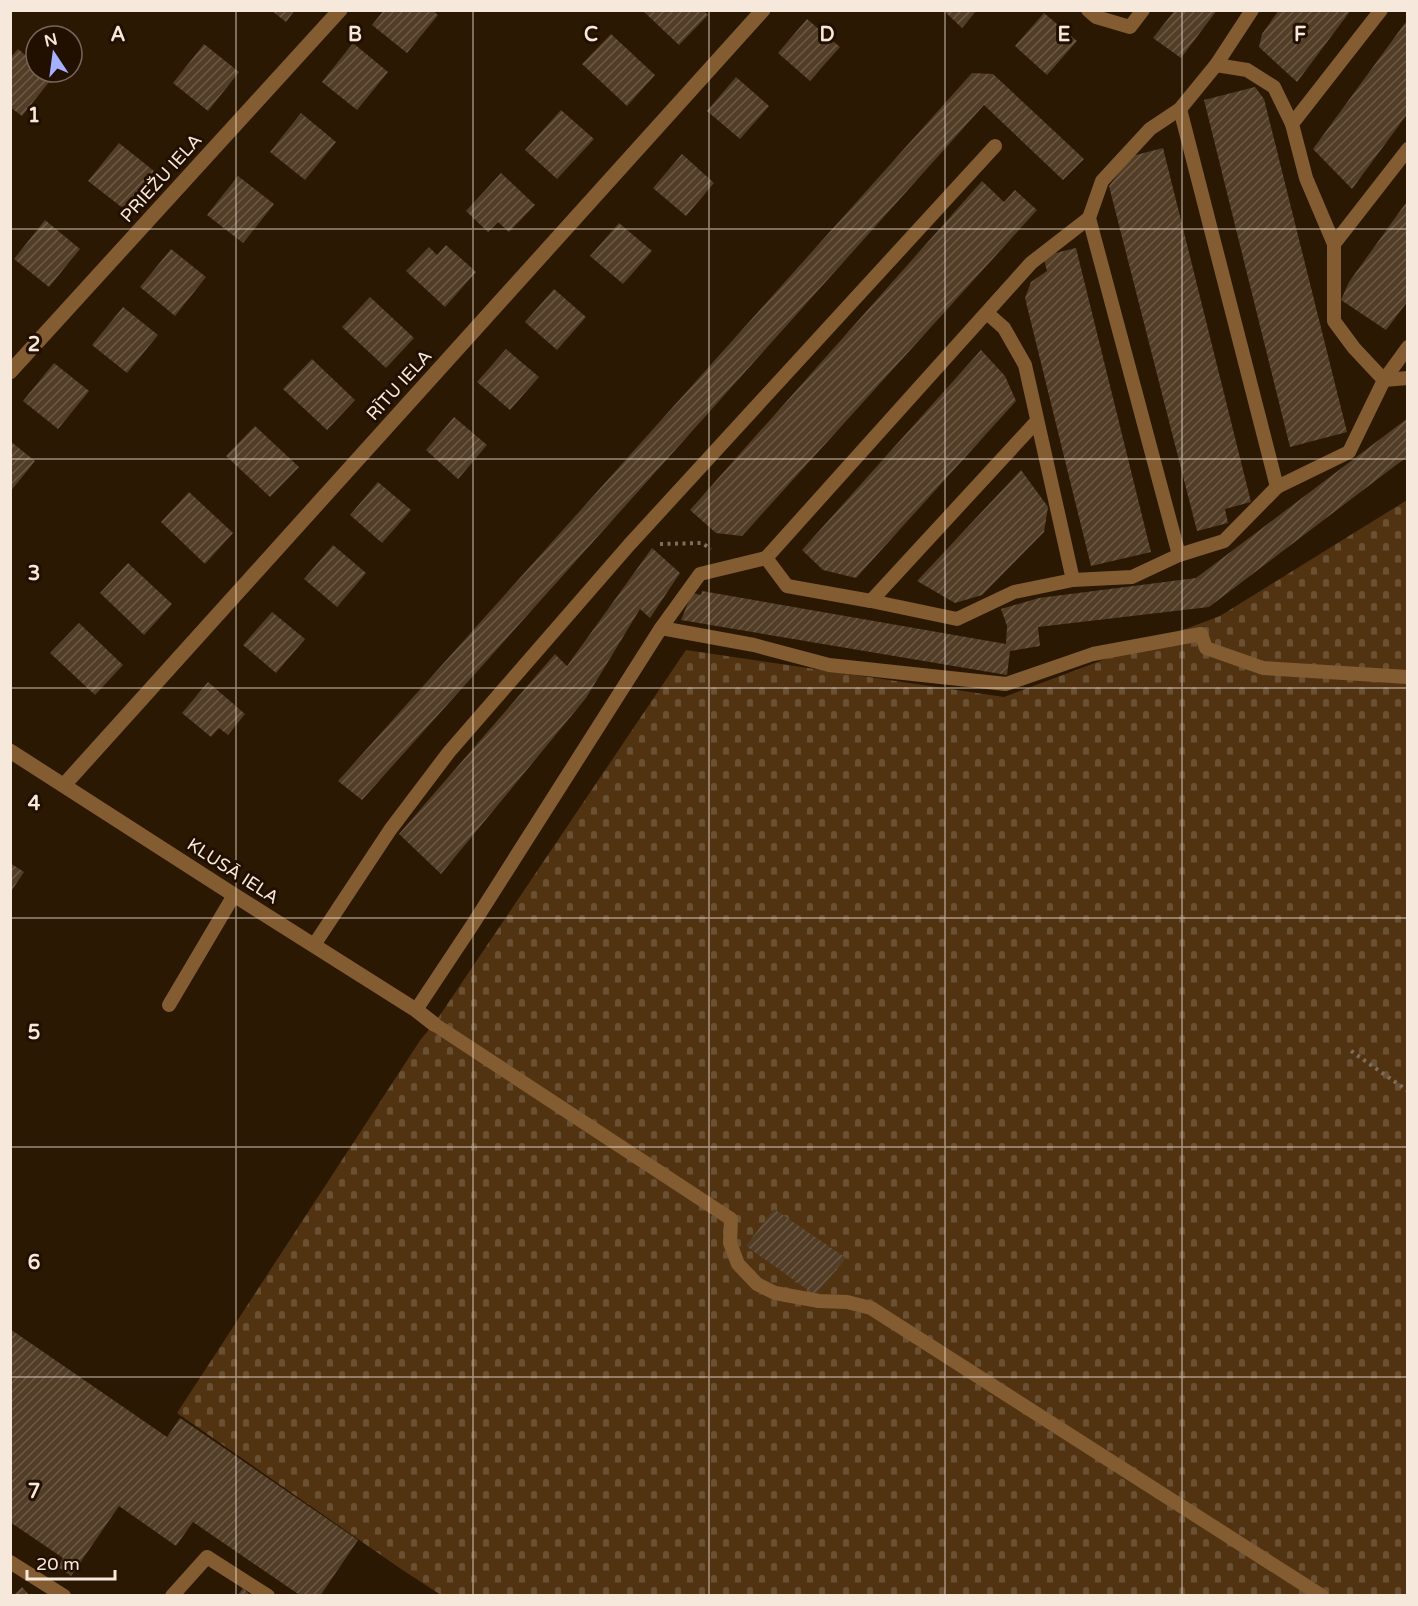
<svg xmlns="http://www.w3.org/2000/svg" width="1418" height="1606" viewBox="0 0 1418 1606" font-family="'Varela Round',sans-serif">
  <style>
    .cemetery { fill: url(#cemetery-stones) }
    .building { fill: url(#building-hatch) }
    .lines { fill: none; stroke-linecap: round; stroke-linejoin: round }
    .path { stroke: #7e6d5b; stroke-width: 4; stroke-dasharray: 3 4.5; stroke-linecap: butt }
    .service { stroke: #835c32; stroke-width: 14 }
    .minor { stroke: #835c32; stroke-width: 15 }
    .grid { fill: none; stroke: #f6e8db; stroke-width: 1.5; stroke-opacity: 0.55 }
    .labels { text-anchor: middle; stroke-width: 6; stroke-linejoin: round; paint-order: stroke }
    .street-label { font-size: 18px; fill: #f6e8db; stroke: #210f00 }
    .grid-label { font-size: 20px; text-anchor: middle; font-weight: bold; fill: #f6e8db; stroke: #210f00; stroke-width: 6; stroke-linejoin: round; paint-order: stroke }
  </style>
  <defs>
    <pattern id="cemetery-stones" width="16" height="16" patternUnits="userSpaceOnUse" patternTransform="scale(1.5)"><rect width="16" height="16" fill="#513312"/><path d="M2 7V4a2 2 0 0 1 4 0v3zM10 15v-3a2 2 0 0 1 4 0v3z" fill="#6b5134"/></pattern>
    <pattern id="building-hatch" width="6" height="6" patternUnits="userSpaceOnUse" patternTransform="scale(1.5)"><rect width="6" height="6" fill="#523d27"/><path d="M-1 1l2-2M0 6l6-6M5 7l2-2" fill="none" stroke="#6c5946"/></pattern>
  </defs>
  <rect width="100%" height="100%" fill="#2b1803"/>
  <path class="cemetery" d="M1407,500V1595H441L401,1569L177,1413L421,1039L434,1024L686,650L1004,697L1220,616Z"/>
  <g class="building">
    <path d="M271,10H295L286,22Z"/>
    <path d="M384,10H432L438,15L407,53L372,25Z"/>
    <path d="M642,10H703L708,15L679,45Z"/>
    <path d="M943,10H977L962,28Z"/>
    <path d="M1175,10H1217L1181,58L1153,38Z"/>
    <path d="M1279,10H1351L1297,82L1259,47L1262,34Z"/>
    <path d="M1044,13L1077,41L1047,75L1015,46Z"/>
    <path d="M807,19L840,47L810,81L778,53Z"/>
    <path d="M1408,19V113L1352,189L1313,149Z"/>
    <path d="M611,34L655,75L627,106L582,64Z"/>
    <path d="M353,43L388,72L357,110L322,82Z"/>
    <path d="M204,44L239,72L208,111L173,83Z"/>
    <path d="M18,49L36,64V72H46L53,77L22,116L10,107V58Z"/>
    <path d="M972,73L993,74L1084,159L1063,180L984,105L362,800L338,781Z"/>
    <path d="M736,77L769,106L740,139L707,111Z"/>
    <path d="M1255,87L1264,99L1347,432L1290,447L1204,100Z"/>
    <path d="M561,110L594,139L557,179L525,150Z"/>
    <path d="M301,113L336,142L305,180L270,152Z"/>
    <path d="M119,143L154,171L124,209L88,181Z"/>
    <path d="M1163,148L1251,502L1225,509L1228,523L1197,531L1109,186L1132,156Z"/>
    <path d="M682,154L714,183L686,216L653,188Z"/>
    <path d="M501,173L535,205L509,232L498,222L488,232L466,211Z"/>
    <path d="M238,176L274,204L243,243L207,215Z"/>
    <path d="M982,181L1004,202L1015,190L1037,210L742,536L716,533L690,510Z"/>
    <path d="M1408,200V301L1386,330L1341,300L1349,282Z"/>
    <path d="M45,220L80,249L49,287L14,259Z"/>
    <path d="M619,223L652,251L623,284L590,256Z"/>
    <path d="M446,245L476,272L445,307L406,271L429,247L437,255Z"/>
    <path d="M1076,248L1151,552L1091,566L1025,298L1031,282L1047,271L1043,256Z"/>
    <path d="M171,249L206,277L175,316L140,287Z"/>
    <path d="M554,289L586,317L557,350L525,322Z"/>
    <path d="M370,297L414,338L386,368L342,327Z"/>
    <path d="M123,307L158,335L127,373L92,345Z"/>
    <path d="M506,349L539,377L510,410L477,382Z"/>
    <path d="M981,350L1005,376L1016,401L856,578L823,570L802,550Z"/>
    <path d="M312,359L355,400L327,430L283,389Z"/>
    <path d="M54,363L89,391L58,429L23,401Z"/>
    <path d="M454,417L487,445L458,479L426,450Z"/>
    <path d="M1408,418V456L1209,607L1038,627L1040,646L1010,651L1007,675L681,620L692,593L701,595L702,591L1006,644L1007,626L1001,609L1039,598L1196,578Z"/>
    <path d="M255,426L299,467L270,497L226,456Z"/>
    <path d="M10,441L35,461L10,492Z"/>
    <path d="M1021,470L1048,507L1044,532L982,595L955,603L917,581Z"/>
    <path d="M378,482L411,510L382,543L350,515Z"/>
    <path d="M189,492L233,533L205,564L161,522Z"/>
    <path d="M333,545L366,573L337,607L304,579Z"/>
    <path d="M652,548L680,573L650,618L640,609L586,698L441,874L399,834L555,654L567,666Z"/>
    <path d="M128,563L172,604L144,635L100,593Z"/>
    <path d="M272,612L305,639L276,673L243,645Z"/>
    <path d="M79,623L123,665L95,695L50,653Z"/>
    <path d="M208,682L245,714L228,735L219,728L211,737L182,713Z"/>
    <path d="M10,863L24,872L10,893Z"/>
    <path d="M774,1209L846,1258L815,1295L746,1246Z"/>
    <path d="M10,1329L167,1437L180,1418L358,1540L320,1596H301L193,1522L176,1546L119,1506L71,1576L58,1567L63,1558L10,1522Z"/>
    <path d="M22,1587L30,1596H13Z"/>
    <path d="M243,1588L251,1596H237Z"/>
  </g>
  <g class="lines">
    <g class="path">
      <path d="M660,544L702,543L711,549"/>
      <path d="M1351,1051L1408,1091"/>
    </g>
    <g class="service">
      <path d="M1088,10L1096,17L1130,27L1143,10"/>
      <path d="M1381,10L1292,124L1306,178L1334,244V321L1354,348L1384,380L1408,378"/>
      <path d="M1216,65L1247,70L1274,87L1292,124"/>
      <path d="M1180,109L1277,487"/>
      <path d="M1089,218L1031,263L766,558L787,586L871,601L957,619L1014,592L1073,580L1132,577L1179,555L1224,541L1277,487L1349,452L1384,380L1408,347"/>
      <path d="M1334,244L1408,149"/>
      <path d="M987,313L1004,328L1025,365L1073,580"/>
      <path d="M1179,555L1089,218L1102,181L1150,129L1180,109L1216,65L1252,10"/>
      <path d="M871,601L1037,421"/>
      <path d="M661,628L754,645L829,665L1006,684L1093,654L1201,634L1206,648L1263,668L1408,677"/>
      <path d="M314,945L390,830L449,752L629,545L995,146"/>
      <path d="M169,1005L234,895"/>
      <path d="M416,1010L473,924L661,628L700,574L766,558"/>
      <path d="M434,1024L731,1219L730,1243L738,1264L757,1284L775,1293L819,1301L847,1302L871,1308L1322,1596"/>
      <path d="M10,1562L64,1596"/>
      <path d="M172,1596L207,1557L268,1596"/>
    </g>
    <g class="minor">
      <path d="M10,372L340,10"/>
      <path d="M10,751L234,895L416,1010L434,1024"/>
      <path d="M64,785L763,10"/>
    </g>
  </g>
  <path class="grid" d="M236,10V1596M473,10V1596M709,10V1596M945,10V1596M1182,10V1596M10,229H1408M10,459H1408M10,688H1408M10,918H1408M10,1147H1408M10,1377H1408"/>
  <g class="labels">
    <g class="street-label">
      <text transform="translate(161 178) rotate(-48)" y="6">PRIEŽU IELA</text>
      <text transform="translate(399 385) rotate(-48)" y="6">RĪTU IELA</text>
      <text transform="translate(233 871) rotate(33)" y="6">KLUSĀ IELA</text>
    </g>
  </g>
  <g class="grid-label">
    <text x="118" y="41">A</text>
    <text x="355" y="41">B</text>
    <text x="591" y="41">C</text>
    <text x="827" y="41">D</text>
    <text x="1064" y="41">E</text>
    <text x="1300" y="41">F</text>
    <text x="34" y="122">1</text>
    <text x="34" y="351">2</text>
    <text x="34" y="580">3</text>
    <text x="34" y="810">4</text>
    <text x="34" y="1039">5</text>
    <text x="34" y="1269">6</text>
    <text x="34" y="1498">7</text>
  </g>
  <rect width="1418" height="1606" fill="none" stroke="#f6e8db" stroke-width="24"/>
  <g transform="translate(54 54) rotate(347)"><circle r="28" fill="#210f00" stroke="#766658" stroke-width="1.5"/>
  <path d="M0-4.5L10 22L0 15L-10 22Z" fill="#a5b1fc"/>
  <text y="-9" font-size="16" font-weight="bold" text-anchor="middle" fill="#f6e8db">N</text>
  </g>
  <path d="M27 1570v9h88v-9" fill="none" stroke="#f6e8db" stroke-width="3"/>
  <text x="36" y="1570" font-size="18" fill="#f6e8db" stroke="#210f00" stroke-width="4.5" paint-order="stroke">20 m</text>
</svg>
